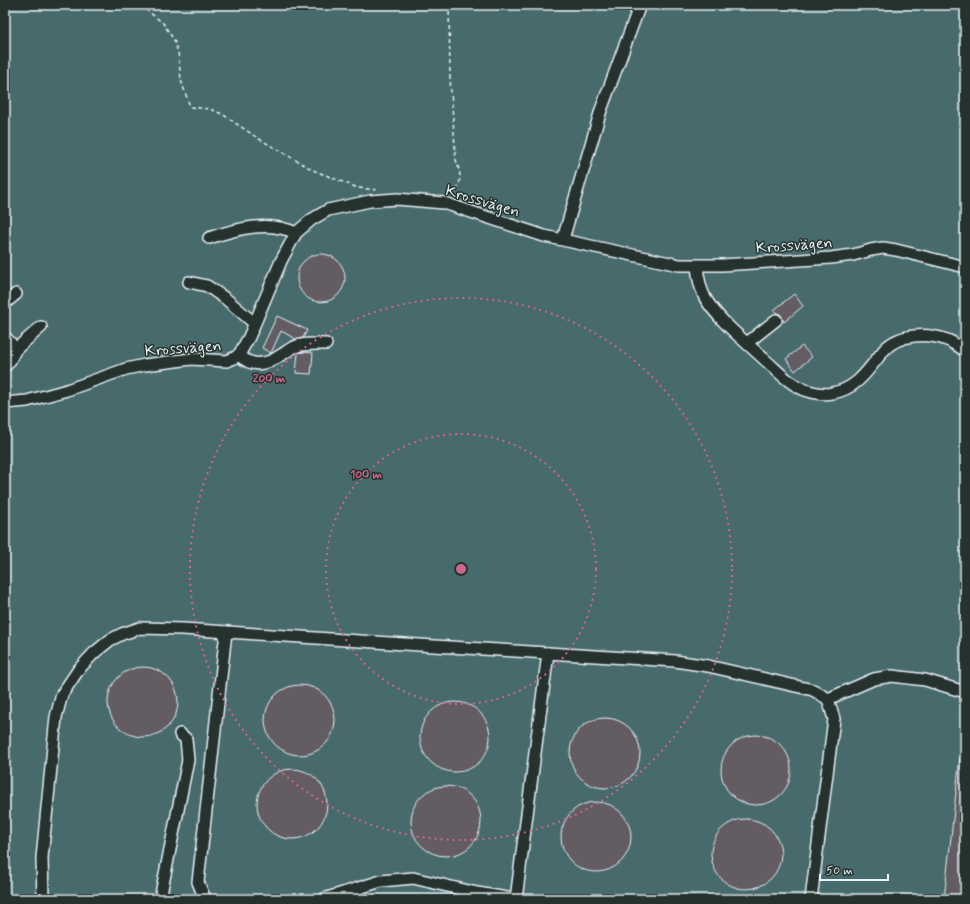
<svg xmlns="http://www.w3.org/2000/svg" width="970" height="904" viewBox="0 0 970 904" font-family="Mynerve,sans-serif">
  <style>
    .water { fill: #476b6c; stroke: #87a1a4 }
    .building { fill: #645b63; stroke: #e8f1f8 }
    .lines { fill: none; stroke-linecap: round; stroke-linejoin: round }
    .minor-casing { stroke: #e8f1f8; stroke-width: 14 }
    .path { stroke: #e8f1f8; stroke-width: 1.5; stroke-dasharray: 4 3; stroke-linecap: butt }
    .minor { stroke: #26332d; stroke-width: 11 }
    .ring { fill: none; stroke: #cf6492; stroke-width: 2; stroke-dasharray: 2 4 }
    .labels { text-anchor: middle; stroke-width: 3; stroke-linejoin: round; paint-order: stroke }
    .street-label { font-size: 16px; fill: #e8f1f8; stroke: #26332d }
    .centre { fill: #cf6492; stroke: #26332d; stroke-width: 2 }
    .ring-label { font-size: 12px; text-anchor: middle; font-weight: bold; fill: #cf6492; stroke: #26332d; stroke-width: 3; stroke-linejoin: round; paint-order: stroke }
  </style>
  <rect width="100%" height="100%" fill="#323b38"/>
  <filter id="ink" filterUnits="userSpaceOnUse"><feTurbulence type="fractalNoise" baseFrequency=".025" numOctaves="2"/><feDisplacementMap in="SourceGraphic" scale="8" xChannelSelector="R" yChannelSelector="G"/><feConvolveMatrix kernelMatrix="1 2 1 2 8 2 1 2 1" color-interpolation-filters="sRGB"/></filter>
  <g filter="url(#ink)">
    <rect class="water" x="5" y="5" width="960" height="894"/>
    <g class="building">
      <circle cx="321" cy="278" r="24"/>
      <path d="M794,294L803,306L784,322L781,315L774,310Z"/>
      <path d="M277,316L307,330L303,338L296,339L281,331L271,353L262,348Z"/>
      <path d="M802,346L812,357L795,371L786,359Z"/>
      <path d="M303,352L313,353L311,374L296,373L298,353Z"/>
      <circle cx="143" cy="702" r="35"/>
      <circle cx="300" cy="720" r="35"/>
      <circle cx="455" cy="737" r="35"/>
      <circle cx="605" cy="753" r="35"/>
      <circle cx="756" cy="770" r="35"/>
      <path d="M960,757L965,758V899H944Z"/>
      <circle cx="292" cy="804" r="35"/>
      <circle cx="446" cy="821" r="35"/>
      <circle cx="596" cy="837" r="35"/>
      <circle cx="746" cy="854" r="35"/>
    </g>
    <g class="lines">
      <g class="minor-casing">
        <g id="minor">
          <path d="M209,238C236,229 268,220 296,233"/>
          <path d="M563,239L601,110L638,10"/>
          <path d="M697,266C698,277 700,288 705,298C719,321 745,341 764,359C777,370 789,384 805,390C814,393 823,395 832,393C858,389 869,368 884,350C899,333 928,333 947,340C953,342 959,347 965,351"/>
          <path d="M189,282L207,286L226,299L254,323"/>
          <path d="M5,303L16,294"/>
          <path d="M5,337L16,349L9,362L5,366"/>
          <path d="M747,343L776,320"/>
          <path d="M16,349L41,327"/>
          <path d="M239,355C252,368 267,365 281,355C285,353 288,350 292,348C302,343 314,344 326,344"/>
          <path d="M5,403L27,401L67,390L126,369L145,365L191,359L227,361L236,357L240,353L249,337L281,261L296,233L311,220L328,210L370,201L397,199L444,203L544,236L679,265H722L831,258L853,255L871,250L883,248L896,250L965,267"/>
          <path d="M828,699L874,679L892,676L925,680L965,692"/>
          <path d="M43,899L42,858L56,717L62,694L79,669L94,653L110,640L122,634L140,628L183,629L434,646L675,661L708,666L813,690L828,699L834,719L811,899"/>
          <path d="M160,899L188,760L186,739L180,734"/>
          <path d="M205,899L198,882L226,632"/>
          <path d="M324,899L381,881L413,878L477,893L513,899"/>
          <path d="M516,899L548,653"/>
        </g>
      </g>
      <g class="path">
        <path d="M140,5L163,23L174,40L178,52L181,80L190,107L210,109L222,114L256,137L313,170L358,188L378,190"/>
        <path d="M449,5L450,78L456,160C461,174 463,183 452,196"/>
      </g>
      <use href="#minor" class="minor"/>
    </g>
  </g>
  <g class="ring">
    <circle cx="461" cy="569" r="135"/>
    <circle cx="461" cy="569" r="271"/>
  </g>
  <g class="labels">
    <g class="street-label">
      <text transform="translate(483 200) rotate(17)" y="6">Krossvägen</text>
      <text transform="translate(794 244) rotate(-4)" y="6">Krossvägen</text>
      <text transform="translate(183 347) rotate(-4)" y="6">Krossvägen</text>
    </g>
  </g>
  <circle cx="461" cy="569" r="6" class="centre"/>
  <g class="ring-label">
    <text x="269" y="382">200 m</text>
    <text x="366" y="478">100 m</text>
  </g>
  <rect width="970" height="904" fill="none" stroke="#26332d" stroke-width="20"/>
  <rect x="10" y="10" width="950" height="884" fill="none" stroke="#e8f1f8" stroke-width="1.5" filter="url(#ink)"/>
  <path d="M820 874v6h68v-6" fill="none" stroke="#e8f1f8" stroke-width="2"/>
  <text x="826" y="874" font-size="12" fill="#e8f1f8" stroke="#26332d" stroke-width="3" paint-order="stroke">50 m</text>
</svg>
